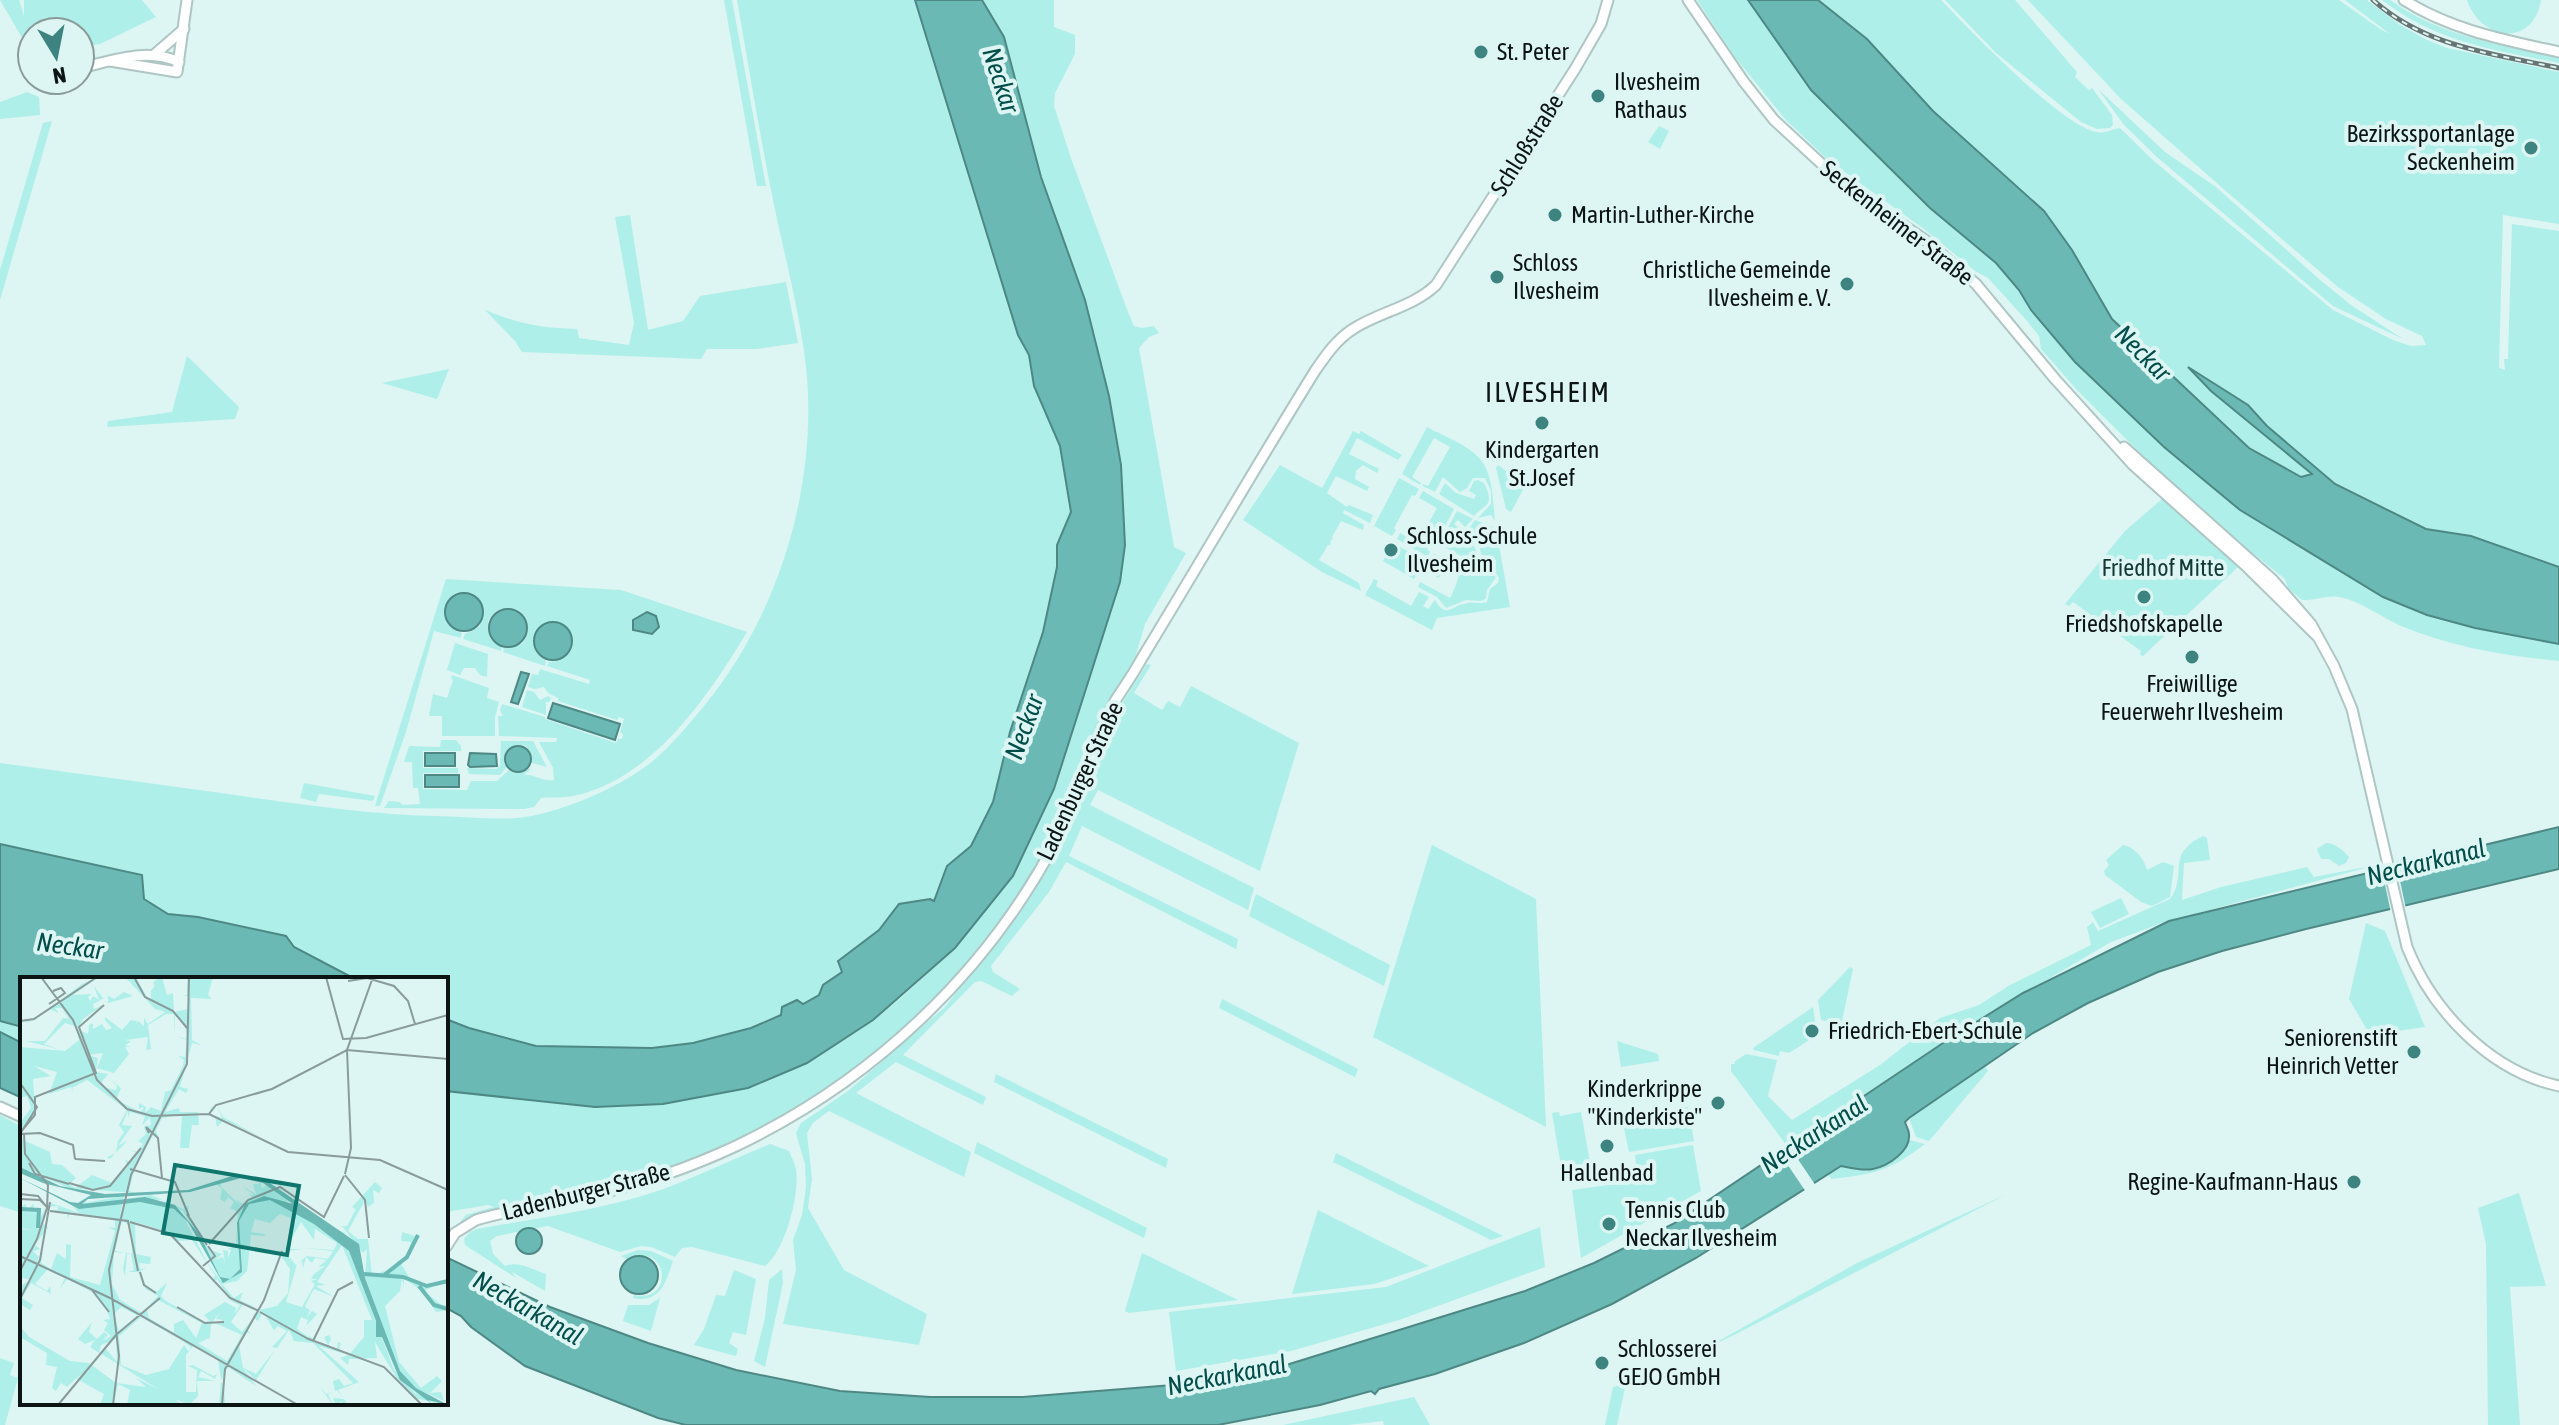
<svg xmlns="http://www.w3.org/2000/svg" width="2559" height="1425" viewBox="0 0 2559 1425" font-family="'Asap Condensed',sans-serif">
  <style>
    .green { fill: #afefea; fill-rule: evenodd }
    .water { fill: #6ab9b4; stroke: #4e8884; stroke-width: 2 }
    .pier { fill: #ddf5f3 }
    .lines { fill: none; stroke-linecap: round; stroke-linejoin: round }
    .secondary-casing { stroke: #aec6c4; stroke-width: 13 }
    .secondary { stroke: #fff; stroke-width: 9 }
    .rail-casing { stroke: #667574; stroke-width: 5 }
    .rail { stroke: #ddf5f3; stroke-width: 2; stroke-dasharray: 6; stroke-linecap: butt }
    .poi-dot { fill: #3d8480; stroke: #ddf5f3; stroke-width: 3 }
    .labels { text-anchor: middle; stroke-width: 8; stroke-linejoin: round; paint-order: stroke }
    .poi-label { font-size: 24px; fill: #0c1414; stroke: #ddf5f3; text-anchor: start }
    .street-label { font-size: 24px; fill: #0c1414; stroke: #ddf5f3 }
    .park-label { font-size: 24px; fill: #123936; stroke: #ddf5f3 }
    .water-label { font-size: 26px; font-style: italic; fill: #034e4b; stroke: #ddf5f3 }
    .quarter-label { font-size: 28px; letter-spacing: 2px; fill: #0c1414; stroke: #ddf5f3 }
    .inset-river { fill: none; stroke: #6ab9b4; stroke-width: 4 }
    .inset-road { fill: none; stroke: #899b9a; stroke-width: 2 }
    .view { fill: #0f766e; fill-opacity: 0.15; stroke: #0f766e; stroke-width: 4 }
    .inset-edge { fill: none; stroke: #0c1414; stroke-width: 4 }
  </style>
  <rect width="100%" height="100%" fill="#ddf5f3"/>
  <g class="green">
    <path d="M0,0H19L24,16V0H142L156,17L100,44L80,47V32H32V55Z"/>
    <path d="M724,0H732L766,186H757Z"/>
    <path d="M737,0H1054V27L1075,35V54L1055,93L1054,106L1072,161L1128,312L1134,326L1142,328L1154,326L1159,333L1149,337L1139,348L1174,547L1186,553L1145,624L1135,658L1112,701L1055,833L1032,876L967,966L927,1007L882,1049L790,1116L680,1168L608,1189L594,1187L569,1192L587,1194L544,1203L452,1232L466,1215L494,1207L488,1205L446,1212V979H173L0,938V763C74,773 148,783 221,793C293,803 363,814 435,816C464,816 496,821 525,817C565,811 622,786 653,761C672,745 688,725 704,706C782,612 822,473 804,351C797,302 784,253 774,205C760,137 749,68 737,0ZM1009,59L1041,177L1120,582L1055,789L1013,876L955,948L903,996L873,1020L804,1064L978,863L1087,513Z"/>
    <path d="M1697,0H1748L1811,90L1930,208L1996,263L2019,290L2031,310L2075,362L2164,447L2240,510L2383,597L2427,615L2475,628L2559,644V661C2506,656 2451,647 2401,626C2381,617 2361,601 2339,597C2326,595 2315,601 2302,600L2288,588L2285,579L2245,547L2142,455L2078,391L2041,349L2039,336L2028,322L1988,278L1975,271L1924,229L1829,161L1785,119L1734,56Z"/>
    <path d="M1818,0H1941C1968,28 2062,127 2097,132C2105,134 2112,129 2120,128L2155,162L2333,310L2393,340L2411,346L2426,345L2422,336L2386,319L2338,287L2227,192L2121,99L2028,0H2339L2380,29L2390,34L2345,0H2367L2400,25L2427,40L2447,48L2559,72V224L2503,215L2499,368L2505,370L2504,359H2508L2512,224L2559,231V567L2471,536L2426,529L2335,484L2267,426L2248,405L2192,370L2211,391L2313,474L2301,477L2249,448L2112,319L2072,250L1933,111L1867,39Z"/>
    <path d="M1945,0H2015L2077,72L2075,77L2089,90L2092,88L2112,115L2113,125L2110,128L2097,129L2081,122L1996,53Z"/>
    <path d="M2382,0H2390C2440,36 2499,45 2559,57V63C2494,50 2436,42 2382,0Z"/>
    <path d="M2467,0H2541C2533,48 2481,41 2467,0Z"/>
    <path d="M2098,89L2165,152L2216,187L2319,279L2351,305L2403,339L2333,306L2158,158L2124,125Z"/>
    <path d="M27,92L39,97L40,115L0,119V102Z"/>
    <path d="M52,121L0,300V270L43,123Z"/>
    <path d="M1659,126L1669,131L1660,149L1648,142Z"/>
    <path d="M630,215L648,330L683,321L700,296L786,282L798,343L757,349H707L701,359L522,352L515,341L485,310C519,324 541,328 577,329L579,338L629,345L634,323L615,217Z"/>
    <path d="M187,356L239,407L235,419L107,427L108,421L172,412Z"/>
    <path d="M449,369L437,399L382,383Z"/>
    <path d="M1427,427C1443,436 1469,445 1481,460C1493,475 1493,503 1495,521L1491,515L1478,518L1491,504V491L1485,478H1473L1467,488L1460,492L1443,477L1435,492L1423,486V484L1428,486L1450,447L1434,438L1412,477L1421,483L1420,485L1402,474Z"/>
    <path d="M1353,431L1359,434L1361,431L1402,455L1398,460L1357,438L1349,454L1379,469L1377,473L1363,465L1356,471L1355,479L1369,487L1367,491L1336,476L1327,493L1347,507L1349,505L1373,515L1370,523L1344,510L1343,513L1364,525L1363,530L1341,521L1332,537L1333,540L1331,539L1330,545H1328L1319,560L1359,583L1361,591L1322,572L1243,520L1280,465L1322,488Z"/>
    <path d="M1498,465L1525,486L1511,512L1506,509L1496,468Z"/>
    <path d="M1399,478L1419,489L1415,496L1412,495L1394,528L1396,530L1392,536L1374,526Z"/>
    <path d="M1478,480L1484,483C1495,506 1486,503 1474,516L1439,494L1445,483L1456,493L1474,499L1476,495L1469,491L1474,481Z"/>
    <path d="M1423,491L1454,509L1438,539L1430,540L1427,550L1430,551L1428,557L1397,539L1400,533L1418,543L1437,508L1419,498Z"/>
    <path d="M2162,499L2238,567L2143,656L2140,655L2141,651L2073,602L2069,606L2065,604L2125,531Z"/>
    <path d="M1457,511L1473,519L1465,527L1458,520L1454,524L1462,530L1463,537C1479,545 1475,553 1481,567L1496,577L1487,590L1486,598L1481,601L1466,600L1446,608L1437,597L1418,587L1420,582L1450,598C1458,584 1459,571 1465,558L1439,544Z"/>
    <path d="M1475,520L1496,528L1510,607L1437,618L1432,630L1365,595L1374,579L1378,581L1376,586L1411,606L1419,592L1429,597L1423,606L1428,609L1435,600C1447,620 1451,605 1468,603C1475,602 1480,604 1487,602L1490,589L1498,583L1499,578L1494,570L1484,565L1479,545L1465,534Z"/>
    <path d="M1393,543L1425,561L1414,579L1383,561Z"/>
    <path d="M1434,554L1448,560L1446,564L1442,562L1439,568L1443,570L1439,578L1426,571Z"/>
    <path d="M446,579L621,590L747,632C709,695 655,776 578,795C566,798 553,797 541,798L534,807L524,809L384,808L389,801L400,802L402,805L420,804L418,788H413L412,762H404L409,746L440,747L441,740H456L461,746V751H423V768H458V773H423V789L467,790L471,781H497L509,770C518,777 524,769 532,769L523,775C533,773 542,782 554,780L553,768L539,742H556L557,738L499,736L498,716H503L500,710L502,704L545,717V719C569,727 592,735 616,743L618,739H622L623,734L620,732L624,719L619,717L617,720L558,701V698L548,693L544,687L535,689L528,687L532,674L538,675L540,669L589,684L590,680L547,666L549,662L561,660L572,649L573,638L569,629L553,621C531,626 526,649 546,661L545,666L503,652L504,647L522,644C531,631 530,620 518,610C505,606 495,609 488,621L490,638L502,647L501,651L463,639L465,634L480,626L484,608L472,593L455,594C439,607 442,626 462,633L461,638L434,631L406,732L380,806H375Z"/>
    <path d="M455,643L488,654L487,677L480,675L475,668H464L460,675L447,670Z"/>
    <path d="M1147,664L1151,665L1134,693L1162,710L1168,701L1180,707L1191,686L1299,743L1260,871L1098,790L1090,805L1254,888L1248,910L1082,826L1069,856L1238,939L1236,949L1066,862L1049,892L991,966L993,972L1020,989L1012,996L981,981L975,982L903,1055L986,1097L983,1105L896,1062L856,1093L971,1152L964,1177L829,1111L813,1123L807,1133L812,1179L808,1208L844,1270L927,1314L919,1345L783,1324L796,1270L793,1240L802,1215L806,1187L805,1164L796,1133L801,1123L848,1091L945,1007L1026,904L1061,847L1114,716Z"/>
    <path d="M452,675L489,688L487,698L499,702L495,717V736H442V716H429L433,694L447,698L453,680L451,678Z"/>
    <path d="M527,690L534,692L540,700L548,696L551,698L549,702H546V715L522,707Z"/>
    <path d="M501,741H533L547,767L532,763V755L526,746L515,745L506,752L504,762L507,767L500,775L469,774L467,768L496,769L500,766Z"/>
    <path d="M304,783L375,796L373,801L319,794L316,802L300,798Z"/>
    <path d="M2203,836L2207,838L2210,860L2184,863L2182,900L2221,887L2307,867L2314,877L2376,865L2165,922L2111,942L1965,1028L1787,1146L1731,1071V1064H1735L1734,1062L1746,1054L1777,1060L1768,1096L1792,1120L1880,1065L1940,1018L1979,1005L2010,985L2091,945L2087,927L2093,922L2098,931L2170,899C2189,874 2164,855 2203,836Z"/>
    <path d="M2326,843C2335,843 2343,850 2349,857L2346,863L2339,866L2329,859H2321L2317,849Z"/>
    <path d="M1432,845L1536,899L1546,1127L1373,1037Z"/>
    <path d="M2123,845C2135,847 2145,860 2147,870L2163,862L2174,866L2170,897L2152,906L2141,902L2105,875L2104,871L2109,865L2106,860Z"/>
    <path d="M1256,894L1390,965L1384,986L1249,916Z"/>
    <path d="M2121,898L2129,914L2100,928L2091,912Z"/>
    <path d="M2366,923L2385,931L2425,1027L2370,1035L2349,999Z"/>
    <path d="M1850,967L1853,969L1842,1021L1838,1024L1821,1020L1818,1000Z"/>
    <path d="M1222,999L1358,1069L1355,1077L1219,1008Z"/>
    <path d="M1813,1007L1817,1035L1789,1053L1780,1051L1779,1056L1754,1050L1753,1048Z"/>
    <path d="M0,1021L22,1027V1043L0,1032Z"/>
    <path d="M1617,1041L1658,1054L1659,1061L1621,1067Z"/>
    <path d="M1984,1065L1988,1071L1929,1141L1916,1137L1909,1118Z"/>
    <path d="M996,1074L1168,1159L1166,1168L994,1082Z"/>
    <path d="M1688,1107L1694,1141L1629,1152L1622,1119Z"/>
    <path d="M1559,1112L1560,1116L1581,1112L1593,1179L1564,1184L1552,1113Z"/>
    <path d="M0,1115L22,1127V1213L0,1206Z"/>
    <path d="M1909,1140L1925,1144C1889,1171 1876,1174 1831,1179L1828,1174L1841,1166L1858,1170L1907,1146Z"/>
    <path d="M977,1142L1147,1228L1144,1238L974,1153Z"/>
    <path d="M770,1144L789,1151C791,1157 795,1163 796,1169C800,1195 785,1251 765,1266L692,1247L682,1248L675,1257L651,1247L641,1246L620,1252L548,1226L497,1236L490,1241L493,1254L505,1266C518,1260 534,1270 546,1274L545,1291L512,1272L516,1278L465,1245L464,1239L470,1232L477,1229C543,1217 612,1209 674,1185C707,1172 738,1157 770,1144Z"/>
    <path d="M1693,1145L1701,1191L1581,1258L1572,1190L1638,1181L1635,1155Z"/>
    <path d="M1336,1153L1503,1236L1491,1240L1333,1162Z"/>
    <path d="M2519,1193L2546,1286L2510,1287L2520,1425H2488L2486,1244L2478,1208Z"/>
    <path d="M2005,1195L1734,1335L1701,1351L1857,1263Z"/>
    <path d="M1318,1210L1429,1266L1374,1284L1292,1294Z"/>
    <path d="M1540,1227L1545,1267L1399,1320L1291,1351L1176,1371L1169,1312L1386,1287Z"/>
    <path d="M638,1250L651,1251L673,1261C666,1282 660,1304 633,1298L634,1295C676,1304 668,1239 628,1260L621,1256Z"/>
    <path d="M1142,1253L1238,1300L1129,1313L1125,1311Z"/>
    <path d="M782,1269L783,1283L765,1367L754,1361L765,1318L769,1280Z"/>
    <path d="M734,1270L756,1279L746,1335L733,1332L729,1343L738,1349L736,1356L694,1345L704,1329L716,1295L725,1296Z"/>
    <path d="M660,1298L651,1331L623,1321L628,1305H649Z"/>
    <path d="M0,1358L14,1363L10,1375L18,1378L5,1425H0Z"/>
    <path d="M1626,1383L1617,1425H1605L1613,1387Z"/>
    <path d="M1414,1397L1430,1425H1384L1383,1421L1348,1425H1283Z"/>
  </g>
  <g class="water">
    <path d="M915,0H982L1004,37L1041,177L1085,300L1109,396L1121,465L1125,545L1120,582L1054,789L1013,876L955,948L873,1020L807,1063L748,1088L663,1104L595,1107L446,1091V1019L469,1028L536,1046L652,1048L693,1043L751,1028L781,1015L782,1007L797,1000L803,1004L819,995L823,985L842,972L838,961L879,930L899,904L930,899L934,901L947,866L971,846L993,802L1010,732L1043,632L1057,567V545L1071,512L1060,446L1034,386L1029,355L1018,335Z"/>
    <path d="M1748,0H1818L1867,39L1933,111L2044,211L2072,250L2112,319L2249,448L2301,477L2312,474L2211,391L2188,367L2248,405L2267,426L2335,484L2426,529L2471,536L2559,567V644L2475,628L2427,615L2383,597L2240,510L2164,447L2075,362L2031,310L2019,290L1996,263L1930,208L1811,90Z"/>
    <circle cx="464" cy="612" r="19"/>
    <circle cx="508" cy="628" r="19"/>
    <path d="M647,612L656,616L659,627L652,634L633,630V620Z"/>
    <circle cx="553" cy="641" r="19"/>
    <path d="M521,672L529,674L518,704L511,702Z"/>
    <path d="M553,703L620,724L615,740L548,718Z"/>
    <circle cx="518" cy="759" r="13"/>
    <rect x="425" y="753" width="30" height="13"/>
    <path d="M470,753L496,754L497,766L470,767L468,765Z"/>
    <rect x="425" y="775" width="34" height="12"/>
    <path d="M2559,827V869L2306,929L2222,951L2158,972L2088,1003L2033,1033L1909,1118L1905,1122C1906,1126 1909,1130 1909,1134C1911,1151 1888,1166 1873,1169C1862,1171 1852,1168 1841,1166L1696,1258L1612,1304L1524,1343L1435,1374L1379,1389L1375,1394L1371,1391L1320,1405L1218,1425H686L658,1418L525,1366L471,1327L461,1316L446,1308V1257L550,1307L648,1343L736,1370L840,1391L930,1397H1023L1185,1384L1283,1366L1525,1291L1594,1263L1673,1224L1949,1039L2023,993L2169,921Z"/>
    <path d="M0,844L142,875L144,899L168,914L198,917L286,936L294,947L355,979H22V1027L0,1021Z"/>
    <path d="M0,1032L22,1043V1098L0,1088Z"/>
    <circle cx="529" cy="1241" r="13"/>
    <circle cx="639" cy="1275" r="19"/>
  </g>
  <g class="pier">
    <path d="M2396,862L2406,909L2391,913L2381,866Z"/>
    <path d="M1787,1143L1816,1186L1806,1192L1777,1149Z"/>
  </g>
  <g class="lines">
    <g class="secondary-casing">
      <g id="secondary">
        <path d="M1688,0L1744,82L1774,120L1825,167L1869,202L1925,240L1976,284L2055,379L2133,465L2247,567L2316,635"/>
        <path d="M2404,0C2451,30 2505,40 2559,52"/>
        <path d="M154,55L184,29"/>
        <path d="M110,61L177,72L187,0"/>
        <path d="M80,68C113,61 146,47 179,62"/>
        <path d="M2124,447L2272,579L2311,624L2334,666L2352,709L2407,947C2432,1010 2489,1071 2559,1086"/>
        <path d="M0,1107L22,1117"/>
        <path d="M446,1247L455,1233L476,1220C514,1209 554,1204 593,1195C642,1184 691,1167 736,1146C872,1081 986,974 1056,841C1079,796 1091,745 1115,701C1124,687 1134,673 1142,658C1200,563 1256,466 1315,371C1326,355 1336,340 1353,329C1379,312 1413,307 1436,285L1575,69L1601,24L1608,0"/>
      </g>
    </g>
    <use href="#secondary" class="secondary"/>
    <g class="rail-casing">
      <path id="rail" d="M2373,0C2425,47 2493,54 2559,68"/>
    </g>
    <use href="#rail" class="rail"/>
  </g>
  <g class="poi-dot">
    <circle cx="1481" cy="52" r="8"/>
    <circle cx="1598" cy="96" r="8"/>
    <circle cx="2531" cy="148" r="8"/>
    <circle cx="1555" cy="215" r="8"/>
    <circle cx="1497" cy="277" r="8"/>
    <circle cx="1847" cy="284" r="8"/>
    <circle cx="1542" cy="423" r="8"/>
    <circle cx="1391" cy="550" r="8"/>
    <circle cx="2144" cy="597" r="8"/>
    <circle cx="2192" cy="657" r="8"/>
    <circle cx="1812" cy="1031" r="8"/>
    <circle cx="2414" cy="1052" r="8"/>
    <circle cx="1718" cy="1103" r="8"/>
    <circle cx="1607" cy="1146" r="8"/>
    <circle cx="2354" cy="1182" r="8"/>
    <circle cx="1609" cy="1224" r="8"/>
    <circle cx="1602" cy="1363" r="8"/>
  </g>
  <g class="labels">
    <g class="poi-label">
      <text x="1497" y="60">St. Peter</text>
      <text x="1614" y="90">Ilvesheim<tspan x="1614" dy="28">Rathaus</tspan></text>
      <text x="2515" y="142" text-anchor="end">Bezirkssportanlage<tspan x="2515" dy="28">Seckenheim</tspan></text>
      <text x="1571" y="223">Martin-Luther-Kirche</text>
      <text x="1513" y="271">Schloss<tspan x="1513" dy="28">Ilvesheim</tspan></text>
      <text x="1831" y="278" text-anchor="end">Christliche Gemeinde<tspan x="1831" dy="28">Ilvesheim e. V.</tspan></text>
      <text x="1542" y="458" text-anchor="middle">Kindergarten<tspan x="1542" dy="28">St.Josef</tspan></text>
      <text x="1407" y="544">Schloss-Schule<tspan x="1407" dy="28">Ilvesheim</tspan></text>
      <text x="2144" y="632" text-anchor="middle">Friedshofskapelle</text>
      <text x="2192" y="692" text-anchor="middle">Freiwillige<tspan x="2192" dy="28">Feuerwehr Ilvesheim</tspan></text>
      <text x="1828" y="1039">Friedrich-Ebert-Schule</text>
      <text x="2398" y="1046" text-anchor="end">Seniorenstift<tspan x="2398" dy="28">Heinrich Vetter</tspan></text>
      <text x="1702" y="1097" text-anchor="end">Kinderkrippe<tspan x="1702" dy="28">"Kinderkiste"</tspan></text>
      <text x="1607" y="1181" text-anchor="middle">Hallenbad</text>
      <text x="2338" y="1190" text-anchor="end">Regine-Kaufmann-Haus</text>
      <text x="1625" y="1218">Tennis Club<tspan x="1625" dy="28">Neckar Ilvesheim</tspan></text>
      <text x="1618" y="1357">Schlosserei<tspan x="1618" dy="28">GEJO GmbH</tspan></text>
    </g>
    <g class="street-label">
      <text transform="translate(1527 145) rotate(-58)" y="8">Schloßstraße</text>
      <text transform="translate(1897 223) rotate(38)" y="8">Seckenheimer Straße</text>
      <text transform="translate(1080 781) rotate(-65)" y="8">Ladenburger Straße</text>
      <text transform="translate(586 1192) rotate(-14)" y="8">Ladenburger Straße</text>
    </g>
    <g class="park-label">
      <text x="2163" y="576">Friedhof Mitte</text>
    </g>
    <g class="water-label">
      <text transform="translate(1001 80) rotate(72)" y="9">Neckar</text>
      <text transform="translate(2143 353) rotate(45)" y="9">Neckar</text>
      <text transform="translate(1024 727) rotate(-70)" y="9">Neckar</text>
      <text transform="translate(2426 862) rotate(-14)" y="9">Neckarkanal</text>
      <text transform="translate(70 946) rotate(8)" y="9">Neckar</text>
      <text transform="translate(1814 1134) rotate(-33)" y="9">Neckarkanal</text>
      <text transform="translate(528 1308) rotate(30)" y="9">Neckarkanal</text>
      <text transform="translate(1227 1375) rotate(-11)" y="9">Neckarkanal</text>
    </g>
    <g class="quarter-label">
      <text x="1548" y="402">ILVESHEIM</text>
    </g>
  </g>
  <g transform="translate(20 977)">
    <rect width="428" height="428" fill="#ddf5f3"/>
    <path d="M79,0L53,18L72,17L68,20L70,24L73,19L79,23L74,9L83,21L89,19L94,22L104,15L113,19L88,26V19L73,27L74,32L83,28L63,42L58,52L68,57L69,48L73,46V52L82,47L86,53L92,51L85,43V40L102,53L111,43L117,44L114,49L118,44L124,49V41L128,47L145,35L135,32L105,0H116L128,22H131V14L135,8L133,7L134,4L142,0L147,18L153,16L154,35L168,32V19H162L167,18V0L169,13L170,0H193L188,18L192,22L171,21L172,63L181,68L172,66L160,110L168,112L166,116L159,112L145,135L159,131L160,135H177L188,137L191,131L195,128L189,137L202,141L197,128L203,140L239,159L204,143L197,150L195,139L178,135L179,148H172L169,171H160L162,137L142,141L136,153L139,163L134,156L114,194L109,214L115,216L49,211L0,190V146L11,131L7,119L0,121V70L45,74L59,63L56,49L45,46L24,67L38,72L6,64H25L43,41L49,42L42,31H35L39,36L29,32L14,43L8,45L0,44L14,43L62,7ZM146,37H154L155,58V38L165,48L167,62L156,59L167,63L165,80L158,79L164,83L163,89L151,113L145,115L141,134L131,130L125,136L126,130L119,126V132L124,130L121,135L96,123L101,111L91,103L97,109L96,113L85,111L81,106L88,97L76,95L78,81L68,78L83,76L77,91L94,96L109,77L105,70H112L105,69L111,64L105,63L128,60L126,73L131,72L128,48ZM14,89L37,95L29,117L51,110L54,117L52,111L67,103L107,133L99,148L104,155L98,164L96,176L87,180L90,182L108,163L98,169L112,149L102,148L108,134V141L110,135L125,139L122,149L130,140L131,148L124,149L126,157L118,164L123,167L118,175L110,173L117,176L111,185L105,183L108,189L92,206L72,198L55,211L49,207L56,201L42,188L32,187L30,175L3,163L1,155L15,134L13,102L31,99ZM201,204V210L221,229L215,222L223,227L232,220L229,217L234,218L222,209L236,217L233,207L241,206L242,211L247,208L276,229L267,223V230L325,256L320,264L330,276L374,393L395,416L428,428L393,421L376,400L355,365L357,381L329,382L328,388L320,381L328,378L299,369L339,405L318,413L328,428H319L324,423L316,428L313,421L324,422L317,413L308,417L313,428L299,409L306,417L315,414L313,404L319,402L324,409L333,406L293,366L274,364L269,353L257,371L252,370L267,354L258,349L254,353L243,335L238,344L234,341L239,333L257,329L268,316L270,292L259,276L265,275L276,288L287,279L308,282L313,274L283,271L314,273L317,266L295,252L294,263L281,245L266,272H282L267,274L265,272L276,243L260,237L250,246L235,242L231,255L244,257L246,259L231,258L227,294L217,304L202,307L214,321L223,315L220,323L238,332L223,327L211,345L222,355L233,341L227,353L231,357L226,355L219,368L223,391H224L236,397L255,373L236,403L223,391L236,409L208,390L201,403L198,382L173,369L166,378V415H176L177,393L168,389L173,388L193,399L197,397L195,402L199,404L220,416L224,417L220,416L204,407L205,428H199L201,405L181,394L178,400L195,404H177L178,419L169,428L155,422L162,428H107L110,413L98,407L94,425L102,427L80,428L84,417L57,402L71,392L58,400L47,410L41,406L36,414L32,411L37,390L26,388L27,376L0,360V349L9,360L50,384L69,386L96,406L126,410L116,401L138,412L80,376L85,371L97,385L96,362L81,368L79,376L70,370L75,363L65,367L58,362L72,345L69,355L77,362L84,355L88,358L82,364L91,359L84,353L88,346L83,343L90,342L87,334L72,315L47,302L39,313L45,301L27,293L15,307L27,314L30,309L31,317L11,306L2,321L13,328L10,333L0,327V309L11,303L0,300V252L15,253L0,251V233L13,236L0,231V222L1,230L5,227L8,233L14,226L13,235L18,233L20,241L26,230L22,246L28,250L15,268L20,272L13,274L19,280L16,289L23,275L21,286L31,292L37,276L46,282V267L51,268L50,300L80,308L95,254L88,250L95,251V243L50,235L48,242L47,236L32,233H38V229L28,230L31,226L59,236L52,228L104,219L100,238L105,226L120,225L147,229L162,237L187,285L202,306L163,234L142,223L106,222L131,218L163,232L169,228L167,238L190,273L202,277L195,283L203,280L205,286L203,273L208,274V281L211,273L208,272L216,269L218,235L210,231L214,225L208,220L205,225L200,222L202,212L195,206ZM102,243L111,250L112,277L95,274ZM115,245L148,255L157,264L172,263L195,298L193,304L197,302L211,324L220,328L215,337L216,331L205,325L184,338L190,344L184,345L146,324L141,319L147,306L136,315L126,309L120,294L126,291L120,292L119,286L130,287L131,280L116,277ZM322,268L352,343H344V360L329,378L318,374L321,366L318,365L317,373L308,369L311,362L309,358L304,360L308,368L295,364L297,357L293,362L288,358L290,361L277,352L281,340L288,343L286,349L297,337L292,334L287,341L290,333L285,330L290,319L297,322L290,319L294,312L314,320L296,309L306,308L297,305ZM94,275L106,276L103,292L105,299L107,277H111L114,293L108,295H118L126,312L138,319L122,336L100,323L92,307ZM286,280L292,286L295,281L307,283L298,290L305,289L294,297L291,302H298L291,304L295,307L282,330L266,325L277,287L282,284L283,291ZM138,323L182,346L176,361L163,343L154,347V356L129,341L127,333ZM101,330L119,339L99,354L94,337ZM200,335L196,342L204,343L195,346L222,358L207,384L178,366L190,361L191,347ZM121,340L161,363L171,370L169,375L164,368L149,392L126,398L101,388L99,359ZM355,205L362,211L359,216L353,213L354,226L348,230L345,223L328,254L338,262H348L352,298L375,291L377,285L387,280L391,265L381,264L382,255L395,259L388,283L380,285L392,305L409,309L428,302L404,314L428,333L416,335L403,315L384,301V311L382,301L380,314L365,329L379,385L401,411L417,399L422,404L410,416L421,415L424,424L396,411L380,394L345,301L347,272L343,276L322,249H327L336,232L332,230Z" fill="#afefea" fill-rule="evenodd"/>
    <path d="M0,190L40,209L85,217L168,213L212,199L247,204L339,267L345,301L380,394L396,411L428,428L408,423L412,427L380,403L362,360H356V344L329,274L294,247L250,223L229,227L219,244L222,295L203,306L168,245L154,232L120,225L59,232L0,201L50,225L58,226L71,218L23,206L0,196ZM221,201L243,206L273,227L244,219L225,227L217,246L220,292L210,302L200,300L180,258L155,228L125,220L62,227L68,222L170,215Z" fill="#6ab9b4" fill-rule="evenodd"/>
    <path class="inset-river" d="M0,232L19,233L18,251M344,297L383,300L407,309L428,304M363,299L387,280L398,258M399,309L414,328L428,332"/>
    <path class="inset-road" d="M21,0L53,43L77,103L107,132L132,139L189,137L268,175L360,183L428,213M114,0L125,20L153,34L167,51M306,0L323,62L346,61L428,38M328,4L347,1L374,9L388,24L395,47M29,27L45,16L41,11L33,14M0,44L14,42L77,0M0,106L17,130L0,157M189,137L196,128L252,112L327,73L428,82M0,156L15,138V120L76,96L59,50L84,28M4,156L5,177L28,208L27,231M129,156L126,150L138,161L142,201M0,157L20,156L53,168L55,182M55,182L85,184M9,186L15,197L49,207M110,192L155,205L169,239M325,197L331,171L327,73L353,0M325,198L345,223L349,261M49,206L73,213L90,209L121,171M0,217L18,219L29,233M0,222L20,223L27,230M30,234L108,244L118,294M167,237L187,268M110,245L150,257L210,321L239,334M17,262L27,231M189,267L228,223L260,210L304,240L324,199M0,279L90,321L278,428M183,289L195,279L188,269M0,294L17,262M120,295L124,308L136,316M72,313L89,335M0,322L20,283L30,225M157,330L185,346L204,345M240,335L290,363M97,357L140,321M286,361L364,390L402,428M293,364L318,313L333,305M38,428L96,358M93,428L99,379L89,293L111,198L167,87L169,0M202,428L205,392L244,323L262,274"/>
    <path class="view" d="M155,188L279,209L267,278L143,256Z"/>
    <rect width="428" height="428" class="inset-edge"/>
  </g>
  <g transform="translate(56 56) rotate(170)"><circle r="38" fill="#ddf5f3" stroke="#899b9a" stroke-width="2"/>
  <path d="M0-6L14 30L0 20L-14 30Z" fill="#3d8480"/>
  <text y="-12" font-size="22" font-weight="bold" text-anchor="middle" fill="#0c1414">N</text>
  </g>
</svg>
